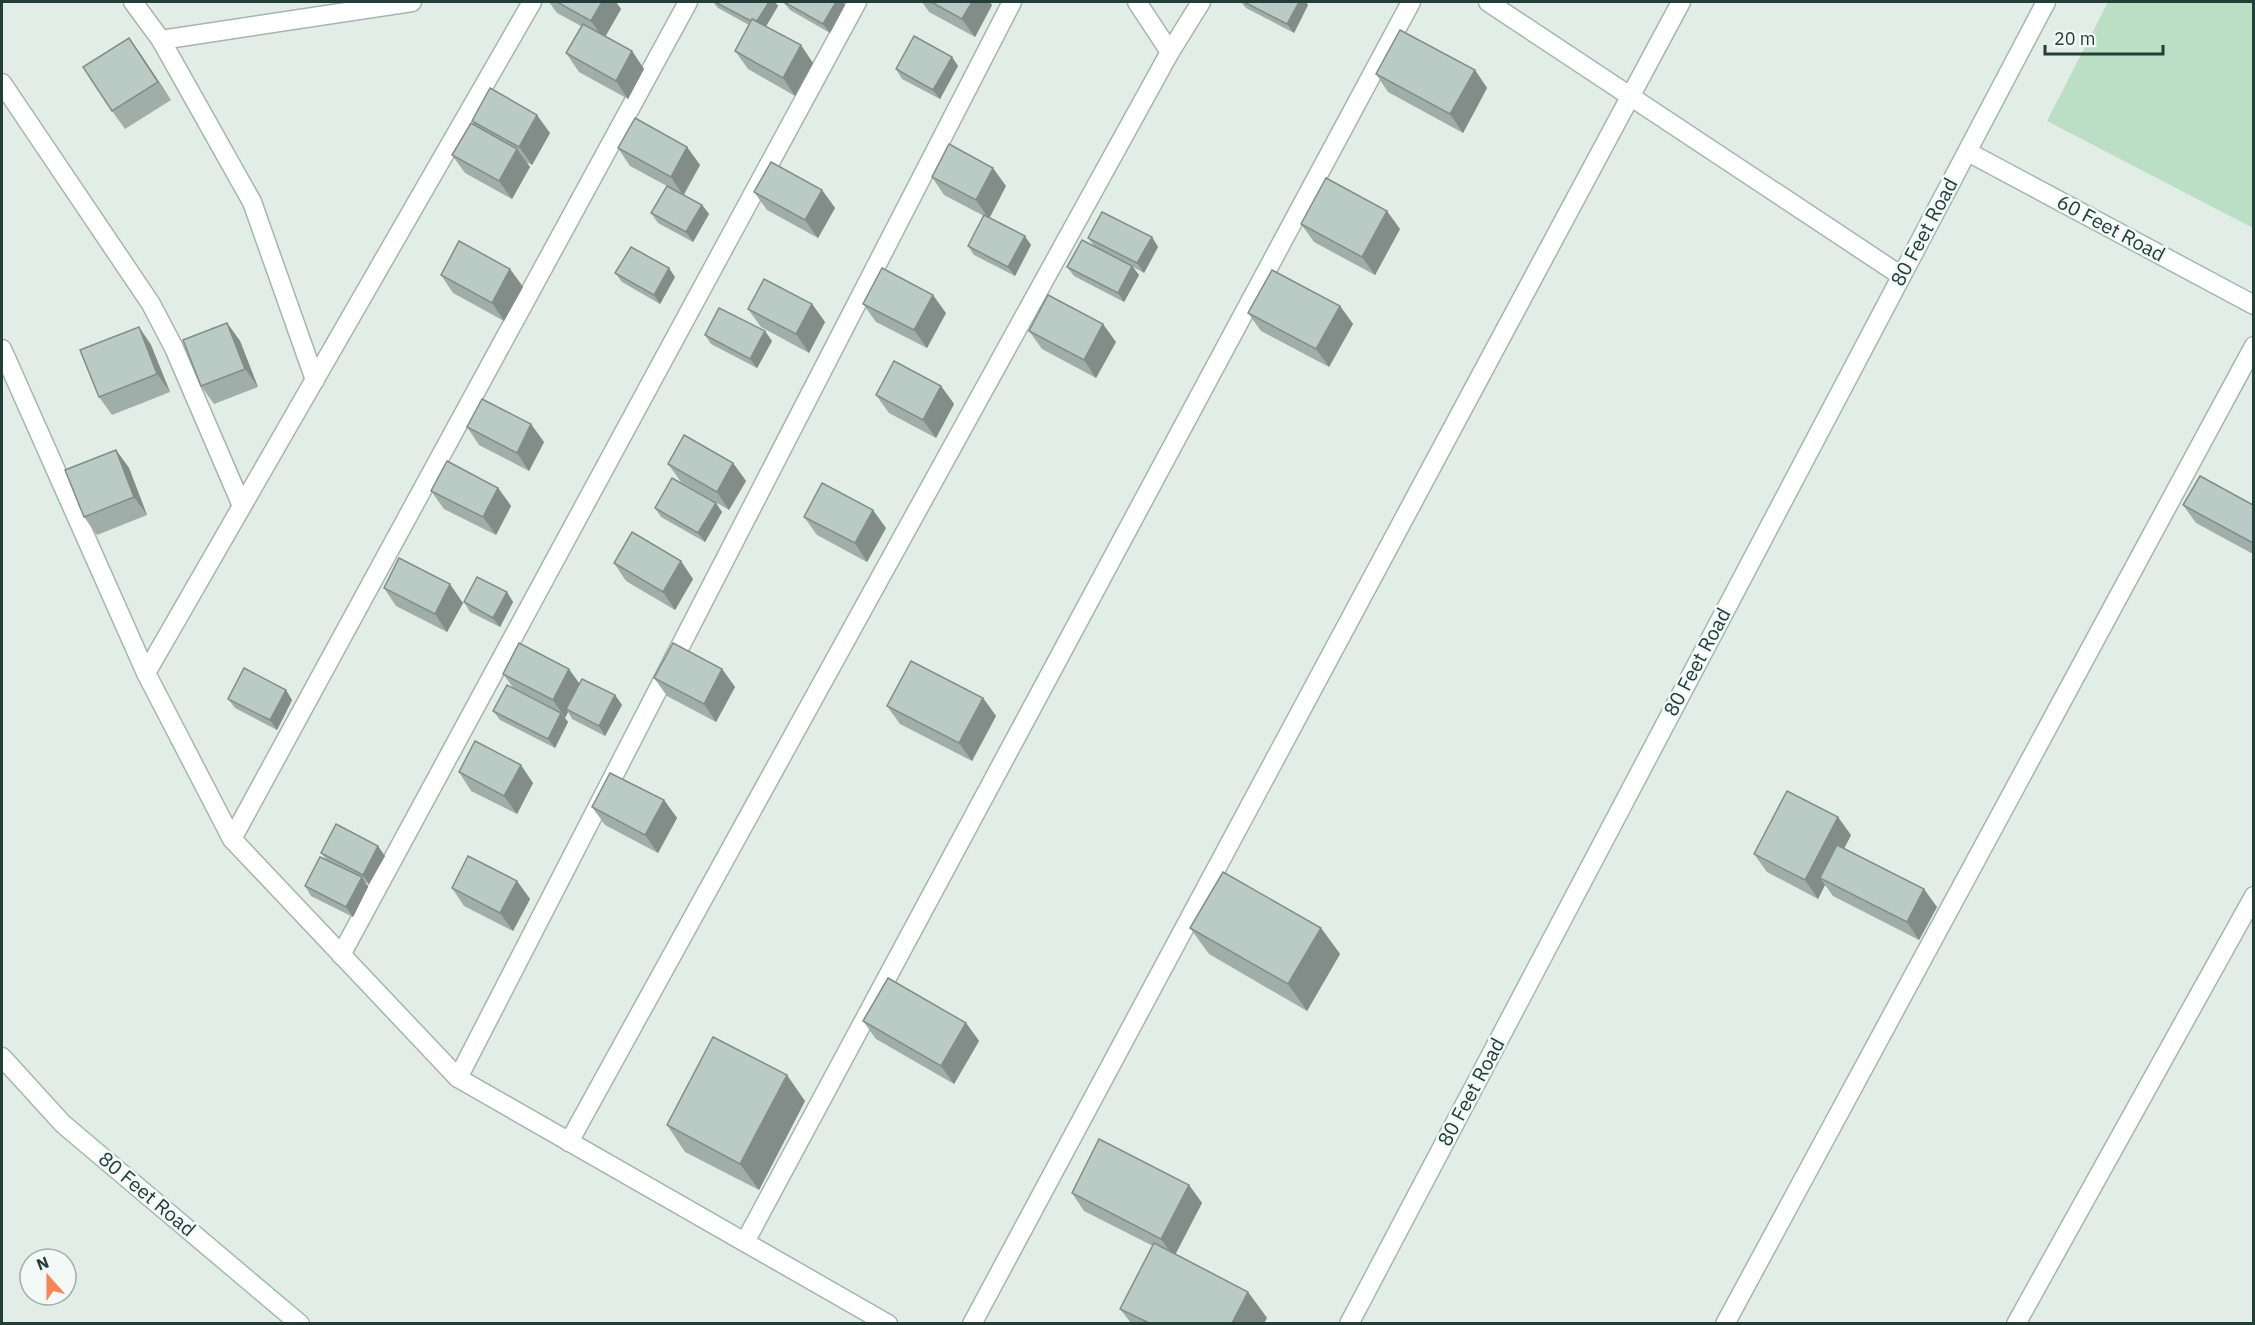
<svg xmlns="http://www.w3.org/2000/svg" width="2255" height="1325" viewBox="0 0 2255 1325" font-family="'IBM Plex Sans',sans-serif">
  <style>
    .green { fill: #badfc5 }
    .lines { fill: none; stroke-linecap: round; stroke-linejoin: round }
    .street-casing { stroke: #a4b5b0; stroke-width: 21 }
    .secondary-casing { stroke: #9fb9b1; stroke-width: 21 }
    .street { stroke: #fff; stroke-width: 18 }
    .secondary { stroke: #fff; stroke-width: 18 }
    .wall { fill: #a0aea9 }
    .shaded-wall { fill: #828d89 }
    .building { fill: #bacac4; stroke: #828d89; stroke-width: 1.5 }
    .labels { text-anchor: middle; stroke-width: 5; stroke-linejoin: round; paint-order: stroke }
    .street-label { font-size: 20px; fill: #213e38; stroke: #f2f9f6 }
  </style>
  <rect width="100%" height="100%" fill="#e2ede8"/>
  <path class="green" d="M2108,2H2253V228L2047,121Z"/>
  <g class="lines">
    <g class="street-casing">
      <g id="street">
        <path d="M133,2L161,40L252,202L315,380"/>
        <path d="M532,2L146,673L232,839L458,1078L888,1324"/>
        <path d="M1137,2L1170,52"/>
        <path d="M1488,2L1900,275"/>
        <path d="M161,40L412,2"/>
        <path d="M2,83L151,304L174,348L242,506"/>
        <path d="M2,349L146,673"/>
        <path d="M232,839L688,2"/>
        <path d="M341,955L857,2"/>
        <path d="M458,1078L1012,2"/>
        <path d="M569,1142L1170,52L1201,2"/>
        <path d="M745,1242L1411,2"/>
        <path d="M972,1324L1681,2"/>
        <path d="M1725,1324L2254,346"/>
        <path d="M2016,1324L2254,896"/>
      </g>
    </g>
    <g class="secondary-casing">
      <g id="secondary">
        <path d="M1968,152L2254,305"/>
        <path d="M2,1057L63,1124L300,1324"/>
        <path d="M1349,1324L2046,2"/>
      </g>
    </g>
    <use href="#street" class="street"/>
    <use href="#secondary" class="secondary"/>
  </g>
  <g class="wall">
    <path d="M549,2H616L621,9L605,36L632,51L644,69L628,99L579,72L566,53L581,26L557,13Z"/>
    <path d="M713,2H775L778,6L766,26L813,63L795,96L748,69L735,51L749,25L718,8Z"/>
    <path d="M783,2H843L845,5L830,33L790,10Z"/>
    <path d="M922,2H989L992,5L975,37L929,12Z"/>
    <path d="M1241,2H1306L1308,5L1294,33L1246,8Z"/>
    <path d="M129,38L171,100L125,129L112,111Z"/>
    <path d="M952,57L958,66L940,99L902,79L896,69Z"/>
    <path d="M1475,70L1487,88L1463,133L1388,92L1376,74Z"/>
    <path d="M472,121L550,133L532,165L526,162L530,167L512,199L465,173L452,155L475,126Z"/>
    <path d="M687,147L700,165L684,195L702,205L709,214L693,242L658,223L651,213L667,186L630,166L618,148Z"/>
    <path d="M932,177L1006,186L989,217L1031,245L1015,276L974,255L968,246L984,216L944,195Z"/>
    <path d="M822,190L835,208L818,238L767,210L754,192Z"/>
    <path d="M1301,224L1400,229L1375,275L1314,242Z"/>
    <path d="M1152,237L1158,247L1144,273L1133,267L1139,275L1124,302L1074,276L1067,267L1094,246L1088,238Z"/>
    <path d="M510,269L523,287L504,321L453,293L441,275Z"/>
    <path d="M615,273L675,277L660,304L622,282Z"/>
    <path d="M812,304L825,322L809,353L761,327L748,309Z"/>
    <path d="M863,304L946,313L927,348L876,322Z"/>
    <path d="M1340,306L1353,324L1329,367L1261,331L1248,313Z"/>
    <path d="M227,323L240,341L258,387L214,404L201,386Z"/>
    <path d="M139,327L151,345L170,392L112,415L99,397Z"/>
    <path d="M1029,331L1116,342L1096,378L1042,349Z"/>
    <path d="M705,335L772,341L757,368L711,344Z"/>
    <path d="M941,386L954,404L936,438L889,413L876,395Z"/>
    <path d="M467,427L544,442L529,471L479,445Z"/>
    <path d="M116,450L129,468L147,515L97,535L84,517Z"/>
    <path d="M733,463L746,481L729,510L681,482L668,464Z"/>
    <path d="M498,488L511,506L496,535L444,509L431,491Z"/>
    <path d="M716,503L722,512L705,542L661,517L655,508Z"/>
    <path d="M2183,505H2253V554L2196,523Z"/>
    <path d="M804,517L886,528L867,562L817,535Z"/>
    <path d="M614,563L693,579L675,610L626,581Z"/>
    <path d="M384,588L463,603L447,632L396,606Z"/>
    <path d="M507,592L513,602L500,627L470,612L464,602Z"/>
    <path d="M722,669L735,687L716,722L667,696L654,678Z"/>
    <path d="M503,674L579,683L615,695L622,705L605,736L572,719L568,712L565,718L564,717L568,722L555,748L500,720L493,711L514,689Z"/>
    <path d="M286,690L292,700L277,730L235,708L228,699Z"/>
    <path d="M983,698L996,716L972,761L900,724L887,706Z"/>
    <path d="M459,772L533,783L517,814L471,791Z"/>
    <path d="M664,800L677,818L658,853L605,825L592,807Z"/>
    <path d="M1851,835L1844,849L1937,907L1919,940L1833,896L1825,885L1818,899L1767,872L1754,854Z"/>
    <path d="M321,853L385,856L369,884L365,882L368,887L353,917L311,896L305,886L326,859Z"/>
    <path d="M517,881L530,899L513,931L464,906L452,888Z"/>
    <path d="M1190,928H1321L1340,954L1307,1011L1209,954Z"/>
    <path d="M863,1021L966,1023L979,1041L954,1084L876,1039Z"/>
    <path d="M805,1101L759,1190L685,1152L667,1125Z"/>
    <path d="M1189,1185L1202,1203L1175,1254L1248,1292L1267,1318L1264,1323H1131L1120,1309L1153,1246L1084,1211L1072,1193Z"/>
  </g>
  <g class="shaded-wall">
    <path d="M602,2H616L621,9L604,39L591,21Z"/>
    <path d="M769,2H775L778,6L762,33L756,24Z"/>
    <path d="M836,2H843L845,5L830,33L823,24Z"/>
    <path d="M972,2H989L992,5L975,37L962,19Z"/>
    <path d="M1299,2H1306L1308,5L1294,33L1287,24Z"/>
    <path d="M129,38L142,56L171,100L158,82Z"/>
    <path d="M801,45L813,63L795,96L783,78Z"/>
    <path d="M632,51L644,69L628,99L616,81Z"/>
    <path d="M952,57L958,66L940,99L933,90Z"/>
    <path d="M1475,70L1487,88L1463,133L1450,114Z"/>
    <path d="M537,115L550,133L532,165L519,147Z"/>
    <path d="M687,147L700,165L683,195L671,177Z"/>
    <path d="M517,149L530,167L512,199L499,181Z"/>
    <path d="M993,168L1006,186L989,219L976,200Z"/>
    <path d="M822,190L835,208L818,238L805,220Z"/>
    <path d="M702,205L709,214L693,242L686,232Z"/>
    <path d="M1387,211L1400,229L1375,275L1362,257Z"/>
    <path d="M1025,236L1031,245L1015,276L1008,267Z"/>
    <path d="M1152,237L1158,247L1144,273L1137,263Z"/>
    <path d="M1132,266L1139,275L1124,302L1118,293Z"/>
    <path d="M669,268L675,277L660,304L654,295Z"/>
    <path d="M510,269L523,287L504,321L492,303Z"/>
    <path d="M933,295L946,313L927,348L914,330Z"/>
    <path d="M812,304L825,322L809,353L796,334Z"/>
    <path d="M1340,306L1353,324L1329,367L1316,349Z"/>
    <path d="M227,323L240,341L258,387L245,369Z"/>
    <path d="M1103,324L1116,342L1096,378L1084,360Z"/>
    <path d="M139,327L151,345L170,392L157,374Z"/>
    <path d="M765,331L772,341L757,368L750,359Z"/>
    <path d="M941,386L954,404L936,438L923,420Z"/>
    <path d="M531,424L544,442L529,471L517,453Z"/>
    <path d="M116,450L129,468L147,515L134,497Z"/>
    <path d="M733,463L746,481L729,510L717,492Z"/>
    <path d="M498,488L511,506L496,535L483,517Z"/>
    <path d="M716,503L722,512L705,542L698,533Z"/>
    <path d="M873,510L886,528L867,562L855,543Z"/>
    <path d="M681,561L693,579L675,610L663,592Z"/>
    <path d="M450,584L463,603L447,632L435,614Z"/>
    <path d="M507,592L513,602L500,627L493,618Z"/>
    <path d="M569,669L582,687L566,709L568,712L565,718L553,700Z"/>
    <path d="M722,669L735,687L716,722L704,704Z"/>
    <path d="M286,690L292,700L277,730L270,720Z"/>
    <path d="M615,695L622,705L605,736L599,726Z"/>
    <path d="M983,698L996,716L972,761L959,743Z"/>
    <path d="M561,713L568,722L555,748L548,739Z"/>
    <path d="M521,765L533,783L517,814L504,796Z"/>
    <path d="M664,800L677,818L658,853L645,835Z"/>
    <path d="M1838,817L1851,835L1827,881L1820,878L1825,885L1818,899L1805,880Z"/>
    <path d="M378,846L385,856L369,884L363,875Z"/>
    <path d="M362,877L368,887L353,917L346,907Z"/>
    <path d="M517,881L530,899L513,931L500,913Z"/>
    <path d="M1924,889L1937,907L1919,940L1907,922Z"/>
    <path d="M1321,928L1340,954L1307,1011L1288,984Z"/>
    <path d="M966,1023L979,1041L954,1084L941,1066Z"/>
    <path d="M787,1075L805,1101L759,1190L740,1164Z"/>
    <path d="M1189,1185L1202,1203L1174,1257L1161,1239Z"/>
    <path d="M1248,1292L1267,1318L1264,1323H1232Z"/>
  </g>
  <g class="building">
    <path d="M557,2H602L591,21Z"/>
    <path d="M715,2H769L757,21L752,19L751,21Z"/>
    <path d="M784,2H836L823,24Z"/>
    <path d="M931,2H972L962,19Z"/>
    <path d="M1244,2H1299L1287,24Z"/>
    <path d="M752,19L801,45L783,78L735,51Z"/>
    <path d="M583,24L632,51L616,81L566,53Z"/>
    <path d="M1400,30L1475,70L1450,114L1376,74Z"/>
    <path d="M914,36L952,57L933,90L896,69Z"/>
    <path d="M129,38L158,82L112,111L83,67Z"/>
    <path d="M490,88L537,115L519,147L472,121Z"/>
    <path d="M635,118L687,147L671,177L618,148Z"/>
    <path d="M471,123L517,149L499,181L452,155Z"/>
    <path d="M949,144L993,168L976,200L932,177Z"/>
    <path d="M771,162L822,190L805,220L754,192Z"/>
    <path d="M1326,178L1387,211L1362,257L1301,224Z"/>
    <path d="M667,186L702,205L686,232L651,213Z"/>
    <path d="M1102,212L1152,237L1137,263L1088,238Z"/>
    <path d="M984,215L1025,236L1008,267L968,246Z"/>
    <path d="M1082,240L1132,266L1118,293L1067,267Z"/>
    <path d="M459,241L510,269L492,303L441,275Z"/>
    <path d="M631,247L669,268L654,295L615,273Z"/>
    <path d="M882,268L933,295L914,330L863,304Z"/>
    <path d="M1272,270L1340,306L1316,349L1248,313Z"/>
    <path d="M764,279L812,304L796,334L748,309Z"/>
    <path d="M1048,295L1103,324L1084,360L1029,331Z"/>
    <path d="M719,308L765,331L750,359L705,335Z"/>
    <path d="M227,323L245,369L201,386L183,340Z"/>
    <path d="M139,327L157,374L99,397L80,350Z"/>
    <path d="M894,361L941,386L923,420L876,395Z"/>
    <path d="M482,399L531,424L517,453L467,427Z"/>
    <path d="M684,435L733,463L717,492L668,464Z"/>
    <path d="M116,450L134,497L84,517L65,470Z"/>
    <path d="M447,461L498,488L483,517L431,491Z"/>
    <path d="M2200,476L2253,505V543L2183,505Z"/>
    <path d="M672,478L716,503L698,533L655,508Z"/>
    <path d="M822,483L873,510L855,543L804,517Z"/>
    <path d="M632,532L681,561L663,592L614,563Z"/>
    <path d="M399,558L450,584L435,614L384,588Z"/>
    <path d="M477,577L507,592L493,618L464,602Z"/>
    <path d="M519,643L569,669L553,700L503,674Z"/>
    <path d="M673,643L722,669L704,704L654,678Z"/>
    <path d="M911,661L983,698L959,743L887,706Z"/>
    <path d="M244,668L286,690L270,720L228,699Z"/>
    <path d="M582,679L615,695L599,726L566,709Z"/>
    <path d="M507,685L561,713L548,739L493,711Z"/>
    <path d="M475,741L521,765L504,796L459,772Z"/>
    <path d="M610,773L664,800L645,835L592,807Z"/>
    <path d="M1787,791L1838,817L1805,880L1754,854Z"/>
    <path d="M336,824L378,846L363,875L321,853Z"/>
    <path d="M1837,845L1924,889L1907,922L1820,878Z"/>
    <path d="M468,856L517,881L500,913L452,888Z"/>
    <path d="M320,857L362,877L346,907L305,886Z"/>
    <path d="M1223,872L1321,928L1288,984L1190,928Z"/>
    <path d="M888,978L966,1023L941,1066L863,1021Z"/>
    <path d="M713,1037L787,1075L740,1164L667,1125Z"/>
    <path d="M1099,1139L1189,1185L1161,1239L1072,1193Z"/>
    <path d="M1154,1243L1248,1292L1232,1323H1149L1120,1309Z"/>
  </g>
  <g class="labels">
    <g class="street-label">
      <text transform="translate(2111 228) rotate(28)" y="7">60 Feet Road</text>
      <text transform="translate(1924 232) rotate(-62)" y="7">80 Feet Road</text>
      <text transform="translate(1697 662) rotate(-62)" y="7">80 Feet Road</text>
      <text transform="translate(1471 1092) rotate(-62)" y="7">80 Feet Road</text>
      <text transform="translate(147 1194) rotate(40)" y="7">80 Feet Road</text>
    </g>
  </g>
  <rect width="2255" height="1325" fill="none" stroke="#213e38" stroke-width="6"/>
  <g transform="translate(48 1277) rotate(339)"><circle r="28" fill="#f2f9f6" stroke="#9eaeaa" stroke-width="1.5"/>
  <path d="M0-4.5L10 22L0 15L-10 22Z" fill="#f88355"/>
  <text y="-9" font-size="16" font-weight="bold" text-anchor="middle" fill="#213e38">N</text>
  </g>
  <path d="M2045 45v9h118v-9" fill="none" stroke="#213e38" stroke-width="3"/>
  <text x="2054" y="45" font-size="18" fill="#213e38" stroke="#f2f9f6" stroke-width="4.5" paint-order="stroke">20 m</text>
</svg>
